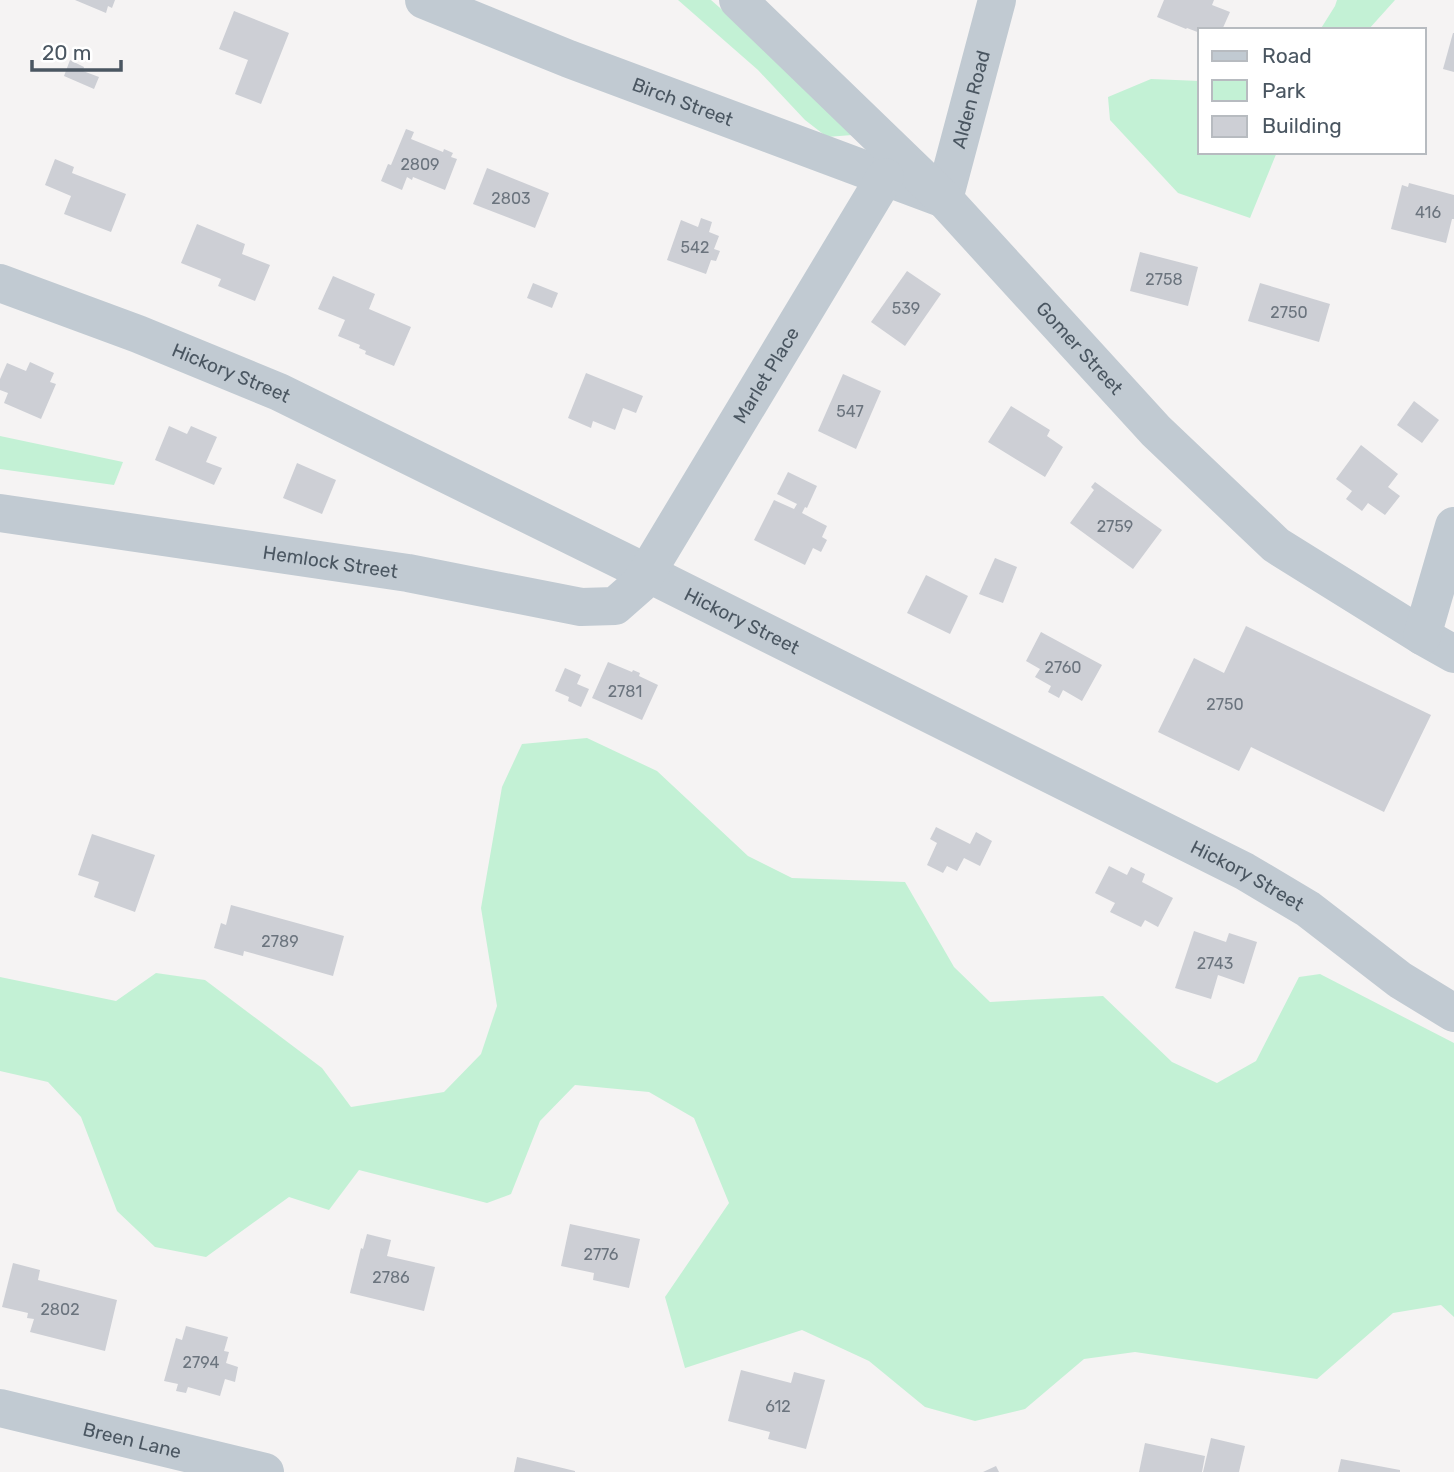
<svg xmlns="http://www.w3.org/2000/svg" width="1454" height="1472" viewBox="0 0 1454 1472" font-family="Rubik,sans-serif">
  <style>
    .green { fill: #c3f1d5 }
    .building { fill: #cdcfd5 }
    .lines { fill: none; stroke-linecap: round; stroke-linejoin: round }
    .minor { stroke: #c1cad2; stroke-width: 38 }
    .labels { text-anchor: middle; stroke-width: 6; stroke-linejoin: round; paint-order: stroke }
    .number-label { font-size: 16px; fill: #6b747e }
    .street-label { font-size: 19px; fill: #4a5661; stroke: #fff }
  </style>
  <rect width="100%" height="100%" fill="#f5f3f3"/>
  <g class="green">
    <path d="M678,0H711L810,87L852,135L827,137L805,120L758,70Z"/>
    <path d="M1337,0H1395L1368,30H1320L1335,6Z"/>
    <path d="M1151,79L1200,81V152H1277L1250,218L1178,193L1110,120L1108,97Z"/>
    <path d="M0,436L123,462L114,485L0,469Z"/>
    <path d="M587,738L657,771L748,856L792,878L905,882L954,967L990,1002L1103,996L1172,1062L1217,1083L1256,1061L1299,977L1320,974L1454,1043V1317L1441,1305L1393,1313L1317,1379L1135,1352L1084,1359L1025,1409L975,1421L925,1407L869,1361L802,1330L685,1368L665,1297L729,1203L694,1118L649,1092L575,1085L540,1121L511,1194L487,1203L359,1170L329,1210L289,1197L206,1257L155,1247L117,1211L81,1117L48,1082L0,1071V977L116,1001L156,973L205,980L322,1068L351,1107L444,1092L481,1054L497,1006L481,908L502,787L522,744Z"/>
  </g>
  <g class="building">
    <path d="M75,0H115L112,8L108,6L106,13Z"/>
    <path d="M1164,0H1214L1212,5L1230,12L1222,30H1200V33L1187,28L1186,29L1157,17Z"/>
    <path d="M234,11L289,33L261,104L235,94L248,60L219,49Z"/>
    <path d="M1453,33H1454V72L1443,69Z"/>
    <path d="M70,60L84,67L83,71L99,77L94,89L64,76Z"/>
    <path d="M406,129L414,132L411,139L443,152L444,149L453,153L451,157L457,159L445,190L413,177L412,180L407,177L402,190L381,181L388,164L391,165Z"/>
    <path d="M55,159L74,167L72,173L126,194L111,232L64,214L71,196L45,185Z"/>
    <path d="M487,168L549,193L535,228L473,204Z"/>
    <path d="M1409,183L1454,195V219H1452L1446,243L1391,229L1402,185L1408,187Z"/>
    <path d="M701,218L712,222L709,232L719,236L714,249L720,251L716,261L711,260L706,274L667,260L681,220L698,227Z"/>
    <path d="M197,224L245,244L242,254L270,265L255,301L218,286L221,279L181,263Z"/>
    <path d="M1140,252L1198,267L1188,306L1130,291Z"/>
    <path d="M907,271L941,294L905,346L871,322Z"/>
    <path d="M333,276L375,294L369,309L411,327L394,366L365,354L366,351L359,348L360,345L338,336L345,320L318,309Z"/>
    <path d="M533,283L558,293L552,308L527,298Z"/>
    <path d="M1260,283L1330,304L1319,342L1248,321Z"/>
    <path d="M30,362L54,373L50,382L56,384L41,419L4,403L8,393L0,390V379L7,363L26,371Z"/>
    <path d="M586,373L643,396L636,413L623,408L615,430L593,421L591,428L568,418Z"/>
    <path d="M843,374L881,391L856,449L818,431Z"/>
    <path d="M1414,401L1439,420L1422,443L1397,425Z"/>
    <path d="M1011,406L1050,430L1047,436L1063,447L1045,477L988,442Z"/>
    <path d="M169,426L187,434L191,426L217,437L206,462L222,468L214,485L155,460Z"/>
    <path d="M1361,445L1398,474L1388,487L1400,496L1385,515L1368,503L1362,511L1346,499L1352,491L1336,479Z"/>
    <path d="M297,463L336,480L322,514L283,498Z"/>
    <path d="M788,472L817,486L807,508L805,507L802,513L827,526L822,537L827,540L821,552L813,548L805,565L754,540L774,500L794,509L797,504L777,494Z"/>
    <path d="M1095,482L1162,530L1133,569L1070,523L1094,490L1091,487Z"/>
    <path d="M995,558L1017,567L1003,603L979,594Z"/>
    <path d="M926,575L968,596L950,634L907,613Z"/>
    <path d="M1246,626L1431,715L1384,812L1251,747L1239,771L1158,732L1194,658L1224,673Z"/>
    <path d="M1041,632L1102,665L1082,701L1063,690L1059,698L1048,692L1051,686L1035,677L1040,669L1026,661Z"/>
    <path d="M608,662L632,672L633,670L640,673L639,676L658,685L642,720L592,698Z"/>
    <path d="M565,668L581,675L577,684L589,689L581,707L568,701L569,697L555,691Z"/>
    <path d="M936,827L970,844L976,832L992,841L980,866L964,858L957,871L947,866L943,873L927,865L937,843L930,839Z"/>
    <path d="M92,834L155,855L135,912L94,897L99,882L78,875Z"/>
    <path d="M1109,866L1127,875L1131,867L1145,874L1142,882L1173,898L1158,927L1145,920L1141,927L1110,912L1115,903L1095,893Z"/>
    <path d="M231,905L344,936L333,976L244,951L243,956L214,948L221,923L226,925Z"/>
    <path d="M1194,931L1226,942L1229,933L1257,942L1244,984L1218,975L1211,999L1175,988Z"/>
    <path d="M570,1224L640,1239L629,1288L593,1280L594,1273L561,1266Z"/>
    <path d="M367,1234L391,1240L387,1256L435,1267L424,1311L350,1293L361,1248L363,1249Z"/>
    <path d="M13,1263L40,1270L38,1280L117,1300L105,1351L30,1332L34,1319L27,1318L28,1313L2,1307Z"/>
    <path d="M186,1326L228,1337L224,1351L229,1352L226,1363L238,1367L235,1382L225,1379L220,1396L188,1387L186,1393L176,1391L178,1384L164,1381L176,1338L182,1340Z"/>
    <path d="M741,1370L791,1383L794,1372L825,1380L806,1449L768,1439L770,1432L728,1421Z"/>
    <path d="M1211,1438L1245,1446L1239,1472H1203Z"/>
    <path d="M1145,1443L1205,1456L1202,1472H1139Z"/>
    <path d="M517,1457L575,1471V1472H514Z"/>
    <path d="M1341,1459L1400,1470V1472H1338Z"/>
    <path d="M996,1466L999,1472H983Z"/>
  </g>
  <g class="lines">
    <g class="minor">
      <path id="s1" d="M424,0L569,59L944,199L997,0"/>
      <path id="s2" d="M738,0L944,199L1156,431L1276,545L1422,636L1454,654"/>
      <path id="s3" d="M0,283L138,334L279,392L647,573L1244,871L1308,909L1400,980L1454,1013"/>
      <path id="s4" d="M0,513L408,573L581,607L615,606L640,584L885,177"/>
      <path d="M1422,636L1454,526"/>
      <path id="s5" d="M0,1408L265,1472"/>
    </g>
  </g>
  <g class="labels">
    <g class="number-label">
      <text x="420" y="170">2809</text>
      <text x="511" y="204">2803</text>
      <text x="1428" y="218">416</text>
      <text x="695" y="253">542</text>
      <text x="1164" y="285">2758</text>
      <text x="906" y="314">539</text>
      <text x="1289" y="318">2750</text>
      <text x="850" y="417">547</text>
      <text x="1115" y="532">2759</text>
      <text x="1063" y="673">2760</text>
      <text x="625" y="697">2781</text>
      <text x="1225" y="710">2750</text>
      <text x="280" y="947">2789</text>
      <text x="1215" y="969">2743</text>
      <text x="601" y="1260">2776</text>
      <text x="391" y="1283">2786</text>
      <text x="60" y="1315">2802</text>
      <text x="201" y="1368">2794</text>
      <text x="778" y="1412">612</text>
    </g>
    <g class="street-label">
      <text dy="7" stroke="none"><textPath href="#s1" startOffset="660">Alden Road</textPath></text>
      <text dy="7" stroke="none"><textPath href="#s1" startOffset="278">Birch Street</textPath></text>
      <text dy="7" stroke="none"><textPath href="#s2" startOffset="488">Gomer Street</textPath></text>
      <text dy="7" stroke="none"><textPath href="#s3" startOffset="248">Hickory Street</textPath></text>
      <text dy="7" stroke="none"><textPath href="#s4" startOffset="900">Marlet Place</textPath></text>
      <text dy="7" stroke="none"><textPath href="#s4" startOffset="334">Hemlock Street</textPath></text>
      <text dy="7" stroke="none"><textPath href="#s3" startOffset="816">Hickory Street</textPath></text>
      <text dy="7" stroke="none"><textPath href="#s3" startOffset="1382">Hickory Street</textPath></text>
      <text dy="7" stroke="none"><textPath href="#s5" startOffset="136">Breen Lane</textPath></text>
    </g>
  </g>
  <rect x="1198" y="28" width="228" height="126" fill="#ffffff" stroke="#b7bbc0" stroke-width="2"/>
  <rect x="1212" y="51" width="35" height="10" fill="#c1cad2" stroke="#b7bbc0" stroke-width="2"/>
  <text x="1262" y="63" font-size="21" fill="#4a5661">Road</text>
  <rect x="1212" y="80" width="35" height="21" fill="#c3f1d5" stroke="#b7bbc0" stroke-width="2"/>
  <text x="1262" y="98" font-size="21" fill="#4a5661">Park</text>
  <rect x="1212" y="116" width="35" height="21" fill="#cdcfd5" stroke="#b7bbc0" stroke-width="2"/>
  <text x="1262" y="133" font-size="21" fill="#4a5661">Building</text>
  <path d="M32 60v10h89v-10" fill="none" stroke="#4a5661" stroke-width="3.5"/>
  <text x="42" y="60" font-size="21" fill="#4a5661" stroke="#ffffff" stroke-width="5" paint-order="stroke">20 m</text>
</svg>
